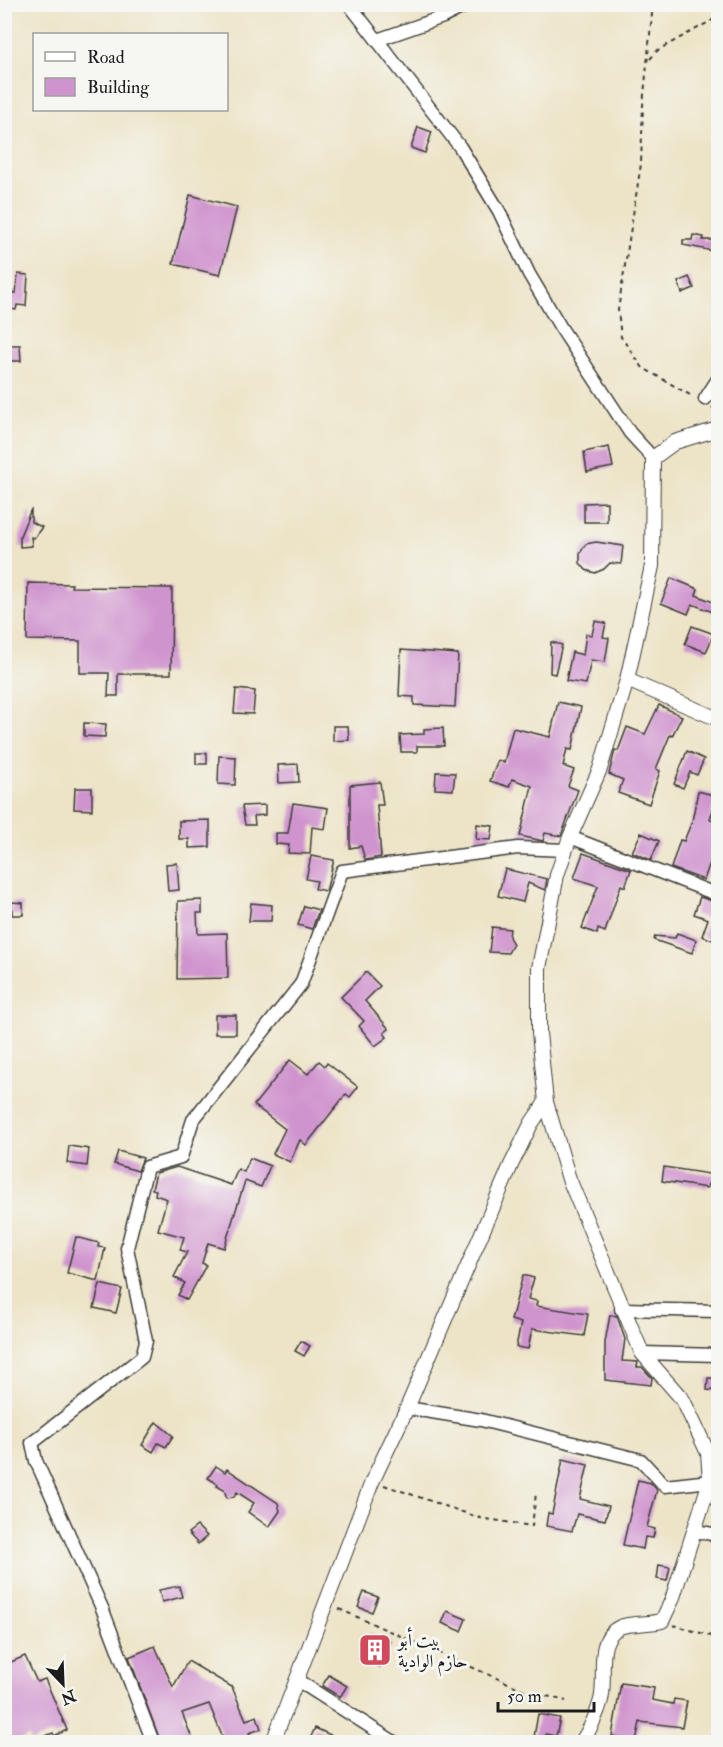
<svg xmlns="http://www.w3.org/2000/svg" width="723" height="1747" viewBox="0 0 723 1747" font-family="'IM FELL Double Pica',Amiri,serif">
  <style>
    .building { fill: #cf93ce }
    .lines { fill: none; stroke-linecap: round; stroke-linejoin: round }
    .minor-casing { stroke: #3b3a36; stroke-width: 15 }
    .tertiary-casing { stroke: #3b3a36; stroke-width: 16 }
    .path { stroke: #3b3a36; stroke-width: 2; stroke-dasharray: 4.5 4.5; stroke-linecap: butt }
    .minor { stroke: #fff; stroke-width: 12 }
    .tertiary { stroke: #fff; stroke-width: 14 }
    .labels { text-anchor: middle; stroke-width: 6; stroke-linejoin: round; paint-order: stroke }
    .poi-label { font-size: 18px; fill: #1c1c1c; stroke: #f6f6f2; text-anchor: start }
  </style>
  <rect width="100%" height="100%" fill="#f6f6f2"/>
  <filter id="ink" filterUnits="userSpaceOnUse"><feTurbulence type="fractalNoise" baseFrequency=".0167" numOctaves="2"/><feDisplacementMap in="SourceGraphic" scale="12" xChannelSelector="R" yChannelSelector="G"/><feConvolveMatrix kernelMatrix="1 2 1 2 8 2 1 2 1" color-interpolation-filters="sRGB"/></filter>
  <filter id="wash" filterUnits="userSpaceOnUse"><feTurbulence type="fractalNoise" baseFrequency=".008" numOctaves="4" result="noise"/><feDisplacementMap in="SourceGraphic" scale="24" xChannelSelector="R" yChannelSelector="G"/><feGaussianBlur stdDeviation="1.35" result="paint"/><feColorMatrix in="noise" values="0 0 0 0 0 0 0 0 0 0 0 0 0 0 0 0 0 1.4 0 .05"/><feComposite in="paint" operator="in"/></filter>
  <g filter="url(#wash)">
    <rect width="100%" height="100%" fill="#ede4c7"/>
    <g id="blocks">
      <g class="building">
        <path d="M418,127L432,132L425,153L411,148Z"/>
        <path d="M190,195L237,207L220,275L173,264Z"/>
        <path d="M693,235L704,237L703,240H718V252L683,245V240H692Z"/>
        <path d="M18,274L28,275L26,306L17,305L16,310L4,308L5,291L16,293Z"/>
        <path d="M689,277L694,288L682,293L678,282Z"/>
        <path d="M7,345H20L21,361H7Z"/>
        <path d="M609,447L613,467L587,472L584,452Z"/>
        <path d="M607,502V522H584V503Z"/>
        <path d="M31,509V522L42,527L34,538L31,537L32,546L20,547V536Z"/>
        <path d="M596,542L623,546L621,564L610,563L604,569L595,573L586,570L580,563V553L586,544Z"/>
        <path d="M671,578L698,589L696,595L718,604V614L692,604L688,614L661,603Z"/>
        <path d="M28,583L72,584L71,587L172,588L171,674H118V696H108L109,673H80V641L27,640Z"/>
        <path d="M595,621L606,623L603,637L609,638L605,662L591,660L586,684L566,681L572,652L583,655L586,634L592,635Z"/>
        <path d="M692,626L714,634L706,652L685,644Z"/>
        <path d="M551,642L562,645L555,674L550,673Z"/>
        <path d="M401,650L458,654L455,707L414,705V697L399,696Z"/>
        <path d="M236,689L255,691L253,714L234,713Z"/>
        <path d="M558,702L581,707L572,750L567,749L563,766L574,770L568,786L578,790L561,836L545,833L543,841L520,836L532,786L512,779L509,787L490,781L498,760L504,763L513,728L550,737Z"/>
        <path d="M659,705L682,716L672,736L670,735L656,769L660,771L649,804L618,793L623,780L609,774L615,750L618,751L627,727L645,734Z"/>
        <path d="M84,723L106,724L105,737L84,736Z"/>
        <path d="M333,726H348L349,740L333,741Z"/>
        <path d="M443,728L444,746H417V752H401L400,735L424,734V729Z"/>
        <path d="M687,751L704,759L697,775L690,772L683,788L674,784Z"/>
        <rect x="196" y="753" width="11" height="11"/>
        <path d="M219,756L236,757L235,785L218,784Z"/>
        <path d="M298,764L299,782L279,783L278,765Z"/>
        <path d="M436,772L455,773L453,790L435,789Z"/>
        <path d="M380,782L383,805H377L381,857L365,860L361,846L350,848V785Z"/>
        <path d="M75,788H92V810L74,809Z"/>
        <path d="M698,791L717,796L710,819L718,822V856L713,854L704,880L671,868L680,840L684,841L692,821Z"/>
        <path d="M293,803L328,808L325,829L312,827L310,854L288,853L289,845L276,844V833H288Z"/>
        <path d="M265,805V815L254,816L255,825H245L242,806Z"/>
        <path d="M210,820V847L189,848V839H179V821Z"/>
        <path d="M477,824L493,826L491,840L476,839Z"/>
        <path d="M641,833L659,841L651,860L632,852Z"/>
        <path d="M583,853L631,870L625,887L621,885L605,932L598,929L597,934L582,928L598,886L574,878Z"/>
        <path d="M311,856L334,860L326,891L315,889L317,881L306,879Z"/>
        <path d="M177,863L179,890L168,891L166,864Z"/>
        <path d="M505,869L547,879L545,890L528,883L523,902L498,896Z"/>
        <path d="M700,897L718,903V942L702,936L708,919L694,914Z"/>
        <path d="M202,900V913H197L198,934L227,933L228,978L177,979L178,901Z"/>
        <path d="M12,902L23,903V915H12Z"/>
        <path d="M251,903L272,905L271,921H249Z"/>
        <path d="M304,906L319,910L312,929L298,925Z"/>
        <path d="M492,927L510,929L509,937L513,944L508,953L489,952Z"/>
        <path d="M677,933L696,940L692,953L654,940L655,936L675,938Z"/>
        <path d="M366,972L380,986L365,1001L389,1029L384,1033L387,1037L375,1046L359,1026L364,1021L341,997Z"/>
        <rect x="215" y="1015" width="21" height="19"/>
        <path d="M290,1060L308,1074L319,1061L325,1066L327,1063L358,1087L350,1097L346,1094L306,1145L300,1140L290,1162L273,1154L285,1129L254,1105Z"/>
        <path d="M69,1146L89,1149L87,1166L67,1163Z"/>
        <path d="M118,1151L143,1158L138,1171L114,1164Z"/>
        <path d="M250,1158L270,1166L261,1187L245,1181L224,1248L208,1243L202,1263L206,1265L187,1300L178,1295L185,1283L174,1277L187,1252L180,1250L184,1237L158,1230L167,1199L155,1195L156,1190L152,1189L156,1173L177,1167L231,1185L238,1169L244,1172Z"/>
        <path d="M664,1167L716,1175L714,1185L708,1184L707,1188L662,1181Z"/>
        <path d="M76,1237L99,1243L98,1247L105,1248L98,1281L67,1273Z"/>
        <path d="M523,1275L534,1278L528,1299L537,1301L536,1306L588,1314L584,1336L532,1329L528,1349L516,1347L521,1323L511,1320Z"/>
        <path d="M100,1284L122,1289L116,1313L94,1308Z"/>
        <path d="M610,1315L617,1316L625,1339L622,1361L638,1362L637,1367H642L652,1378L651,1385L605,1380V1342Z"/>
        <path d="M301,1341L310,1346L304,1356L295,1351Z"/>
        <path d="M708,1378H718V1391L707,1390Z"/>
        <path d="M156,1422L173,1436L166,1447L158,1443L153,1452L142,1445Z"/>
        <path d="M563,1459L588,1465L580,1499L609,1506L605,1520L577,1514L572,1531L546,1526L548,1513L552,1514Z"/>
        <path d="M216,1466L225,1472L227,1469L278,1503L280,1511L269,1527L248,1512L254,1503L237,1492L234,1497L227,1498L224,1490L217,1486L218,1484L208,1478Z"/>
        <path d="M638,1480L651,1483L657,1490L647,1527L655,1529L653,1538L645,1537L643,1549L623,1545Z"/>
        <path d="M197,1526L207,1536L198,1544L188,1533Z"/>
        <path d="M659,1565L670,1567L667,1581L657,1579Z"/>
        <path d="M179,1586L182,1597L162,1602L159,1590Z"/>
        <path d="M364,1592L378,1597L372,1612L358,1607Z"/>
        <path d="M447,1611L466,1619L461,1631L442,1623Z"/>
        <path d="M369,1633L391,1642L380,1667L359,1659Z"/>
        <path d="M155,1646L173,1687L188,1661L232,1687L246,1720L257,1716L261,1729L249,1733L251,1740L225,1743L209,1704L182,1713L192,1738L180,1743H161L129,1657Z"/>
        <path d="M25,1656L37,1682L45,1679L67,1730L54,1736L53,1733L31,1742L29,1736L15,1743H4V1665Z"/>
        <path d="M329,1675L347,1686L340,1697L322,1686Z"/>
        <path d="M621,1683L654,1688L652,1700L673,1704L674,1699L687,1701L682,1727L640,1722L636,1741L612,1736Z"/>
        <path d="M538,1714L560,1718L556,1736L546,1734L544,1739L534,1737Z"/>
        <path d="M315,1728L348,1743H308Z"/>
      </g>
    </g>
  </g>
  <g filter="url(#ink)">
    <use href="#blocks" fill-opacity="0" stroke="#3b3a36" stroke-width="1.5"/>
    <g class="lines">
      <g class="minor-casing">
        <g id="minor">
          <path d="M349,4L460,147L499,211L529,274L561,328L630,433L653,458"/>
          <path d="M377,40L443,17L469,4"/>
          <path d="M705,399L718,379"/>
          <path d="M570,837L718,895"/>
          <path d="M621,1309L718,1311"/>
          <path d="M642,1353L718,1355"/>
          <path d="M407,1408L481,1420L641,1460L665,1486L710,1481"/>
          <path d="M695,1531L718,1535"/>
          <path d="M297,1680L394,1742"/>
          <path d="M153,1742L102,1608L36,1461L32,1443L142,1357L146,1341L127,1248L147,1167L181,1157L193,1120L301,984L342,871L518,848L565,850"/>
        </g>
      </g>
      <g class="tertiary-casing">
        <g id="tertiary">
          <path d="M627,680L718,719"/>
          <path d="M273,1742L372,1482L407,1408L511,1165L531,1124L546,1102"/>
          <path d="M582,1742C590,1729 597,1715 601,1700C607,1677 594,1639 620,1627C628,1623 650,1624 662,1621L672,1600L710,1481L708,1453L683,1400L642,1353L569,1179L546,1102L539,1033V968L557,875L570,837L600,769L627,680L652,566L653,458L675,442L718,429"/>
        </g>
      </g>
      <g class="path">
        <path d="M653,4L643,105L641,164L618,310L621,337L643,368L692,396"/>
        <path d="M650,59L658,50L718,17"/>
        <path d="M712,407L718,414"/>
        <path d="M384,1485L480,1518L532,1526L536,1493"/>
        <path d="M339,1609L524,1690L566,1701"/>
        <path d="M673,1625L718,1638"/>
      </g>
      <use href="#minor" class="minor"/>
      <use href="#tertiary" class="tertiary"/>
    </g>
  </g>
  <defs>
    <g id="building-square" transform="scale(1.725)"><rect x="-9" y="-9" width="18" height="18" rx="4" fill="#d1495b" stroke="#f6f6f2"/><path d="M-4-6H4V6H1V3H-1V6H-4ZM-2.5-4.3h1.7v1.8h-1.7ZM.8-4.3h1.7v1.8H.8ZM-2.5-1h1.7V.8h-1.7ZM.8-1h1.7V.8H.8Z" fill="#fff"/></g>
  </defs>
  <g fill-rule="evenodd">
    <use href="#building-square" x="375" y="1650"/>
  </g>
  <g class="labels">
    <g class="poi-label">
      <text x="398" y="1646">بيت أبو<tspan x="398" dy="21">حازم الوادية</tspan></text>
    </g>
  </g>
  <rect width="723" height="1747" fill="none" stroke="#f6f6f2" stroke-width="24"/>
  <rect x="33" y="33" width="195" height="78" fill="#f6f6f2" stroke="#9f9f9c" stroke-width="1.5"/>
  <rect x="45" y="52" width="30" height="9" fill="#ffffff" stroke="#9f9f9c" stroke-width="1.5"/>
  <text x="87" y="63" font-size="18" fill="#1c1c1c">Road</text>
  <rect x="45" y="78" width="30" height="18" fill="#cf93ce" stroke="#9f9f9c" stroke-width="1.5"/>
  <text x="87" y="93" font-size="18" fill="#1c1c1c">Building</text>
  <g transform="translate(63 1684) rotate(157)" stroke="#f6f6f2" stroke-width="4.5" paint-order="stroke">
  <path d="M0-4.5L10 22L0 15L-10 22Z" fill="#1c1c1c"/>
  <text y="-9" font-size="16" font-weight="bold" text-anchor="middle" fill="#1c1c1c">N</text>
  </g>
  <path d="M498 1702v9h96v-9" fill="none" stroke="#1c1c1c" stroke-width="3"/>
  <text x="507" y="1702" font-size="18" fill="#1c1c1c" stroke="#f6f6f2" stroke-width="4.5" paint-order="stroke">50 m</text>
</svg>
